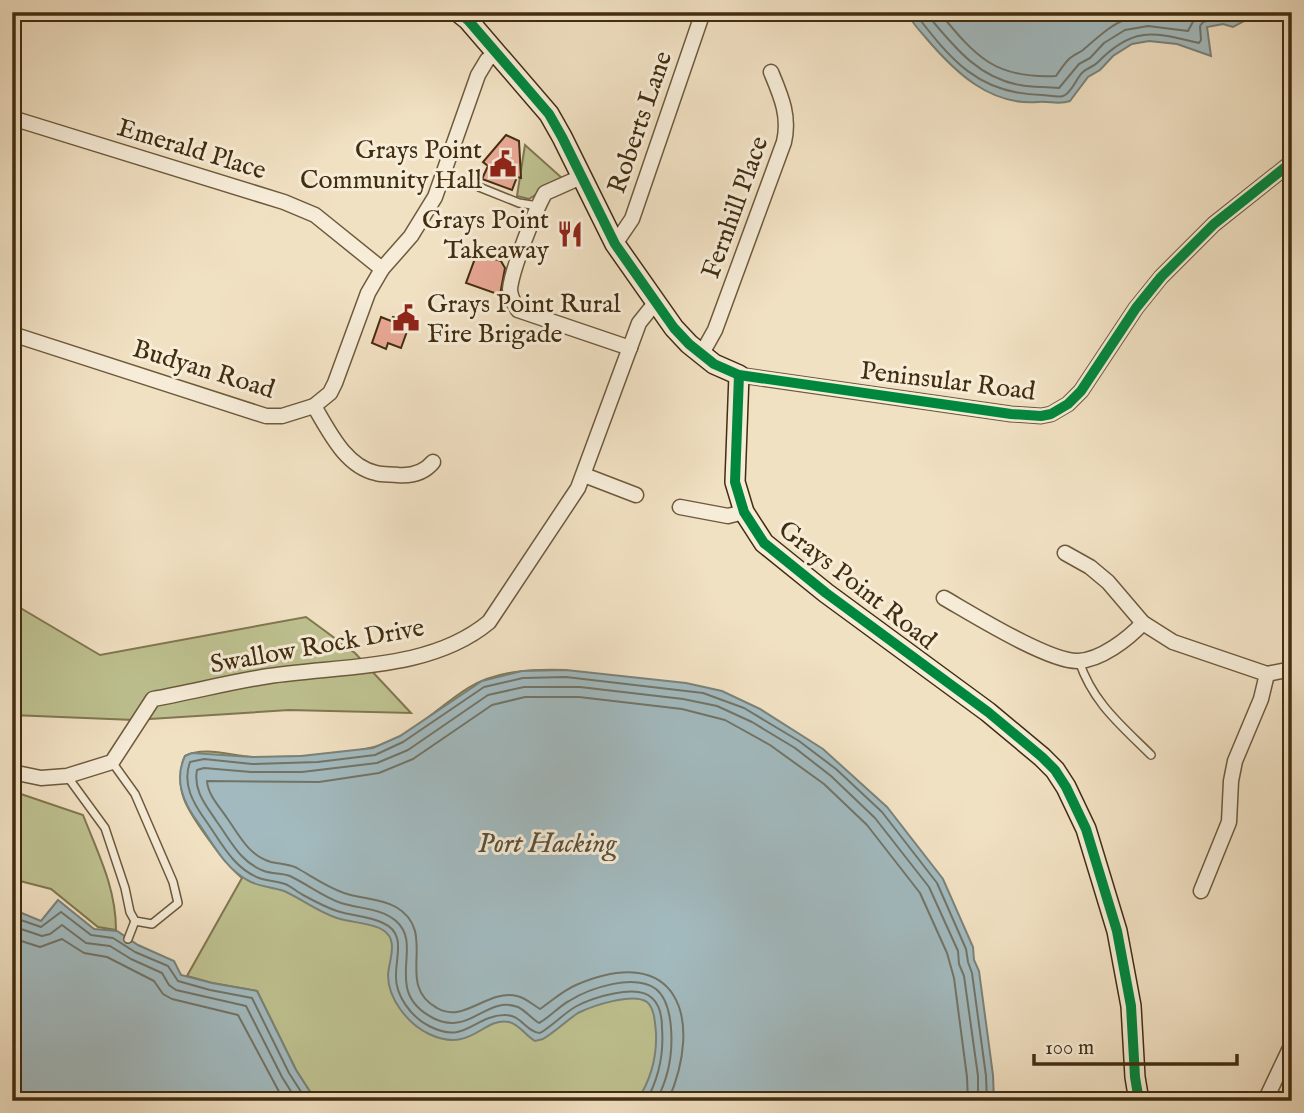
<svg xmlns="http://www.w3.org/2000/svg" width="1304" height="1113" viewBox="0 0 1304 1113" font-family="'IM FELL English',serif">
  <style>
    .green { fill: #bec190; stroke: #807750; stroke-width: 2 }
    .water { fill: #a2babf; stroke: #7b8279; stroke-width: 2 }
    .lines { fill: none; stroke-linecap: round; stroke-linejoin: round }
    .shore { stroke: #727467; stroke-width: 2 }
    .building { fill: #eaa996; stroke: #412d0f; stroke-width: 2 }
    .lane-casing { stroke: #6d5a3c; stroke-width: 10 }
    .street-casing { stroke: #6d5a3c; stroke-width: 17 }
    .secondary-casing { stroke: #412d0f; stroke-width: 22 }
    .lane { stroke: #f6ecd8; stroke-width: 7 }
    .street { stroke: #f6ecd8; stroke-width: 14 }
    .secondary { stroke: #f6ecd8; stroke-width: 19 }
    .cycleway-casing { stroke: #f6ecd8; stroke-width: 15 }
    .cycleway { stroke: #00873e; stroke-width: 10 }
    .labels { text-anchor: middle; stroke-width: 6; stroke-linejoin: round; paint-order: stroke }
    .street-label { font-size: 26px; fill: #412d0f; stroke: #f6ecd8 }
    .poi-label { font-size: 26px; fill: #412d0f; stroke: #f6ecd8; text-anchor: end }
    .water-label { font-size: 28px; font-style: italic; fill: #59503b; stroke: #f6ecd8 }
  </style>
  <rect width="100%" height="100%" fill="#f1e1c3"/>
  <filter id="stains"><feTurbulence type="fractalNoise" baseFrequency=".00286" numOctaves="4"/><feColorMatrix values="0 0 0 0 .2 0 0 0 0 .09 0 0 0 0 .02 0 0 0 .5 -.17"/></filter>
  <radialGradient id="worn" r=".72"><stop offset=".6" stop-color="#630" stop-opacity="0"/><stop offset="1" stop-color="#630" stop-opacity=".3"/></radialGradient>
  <g class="green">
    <path d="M525,145L562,178L529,199L517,196Z"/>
    <path d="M12,603L100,655L306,617L355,653L411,713L289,710L134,720L12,715Z"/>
    <path d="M566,670L839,1101H316L296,1070L257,991L212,983L187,976L242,878C226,865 191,818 184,799C179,785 179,769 185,756C204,746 232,756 253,757C293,757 336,757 374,747C411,738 437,707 468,688C497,670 534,669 566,670Z"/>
    <path d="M12,791L83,815C98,853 116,888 116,930L98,927L51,889L12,879Z"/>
  </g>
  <g class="water">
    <path d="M907,12H1261L1233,27L1223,24L1207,27L1211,56L1177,44L1149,41L1132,44L1113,56L1100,70L1088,77L1070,101C1059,105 1050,101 1038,102C990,106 955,72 926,38C919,30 911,22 907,12Z"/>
    <path d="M566,670L686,683L722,691L760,709L823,749L887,807L943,879L973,947L974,960L979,971L993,1075L994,1101H637C650,1081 657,1057 656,1033C655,1024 655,1009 647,1002C633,992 592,1006 578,1013C566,1021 555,1032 543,1039L535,1041C526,1036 519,1024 509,1022C482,1017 472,1054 429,1034C408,1024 388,999 388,975C389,960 399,940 383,930C370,922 351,923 337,918C318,912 302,899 284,891C273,887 260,887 249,881C225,869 212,842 197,821C183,802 174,779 185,756L192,753L252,757L301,756L373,748L400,736L482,681L522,671Z"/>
    <path d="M58,900L94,929L117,931L138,945L174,961L181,975L212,983L257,991L296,1070L316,1101H12V909L41,921Z"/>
  </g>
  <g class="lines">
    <g class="shore">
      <path d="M914,12C951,60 978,94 1042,95C1048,95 1058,98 1063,96C1072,93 1076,78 1083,72C1087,68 1093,67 1097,63C1133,26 1152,32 1199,43L1201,40L1200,26L1203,22L1222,17L1233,20L1244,12"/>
      <path d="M925,12C952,44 977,78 1020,85C1033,88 1046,86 1059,88L1079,64L1090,58L1104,43L1125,30L1148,26L1188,31L1195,18L1203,12"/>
      <path d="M939,12C976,57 995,79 1056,76C1060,70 1064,64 1069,59C1073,55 1079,53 1083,50C1123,15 1127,13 1181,18L1186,12"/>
      <path d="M12,917L41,927L61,912L91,935L113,938L135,952L168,966L178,981L210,990L252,998L289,1073L307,1101"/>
      <path d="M12,926L42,936L50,934L62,925L86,943L110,946L131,959L162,973L169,985L176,990L246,1006L282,1077L297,1101"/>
      <path d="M12,938L40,947L62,939L84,953L107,957L154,981L163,994L172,999L238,1015L284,1101"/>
      <path d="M646,1101C659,1078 664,1054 662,1028C662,1018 660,1005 652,998C637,983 591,998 575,1007C562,1015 552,1026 540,1033C526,1032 521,1014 504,1015C473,1016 466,1045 429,1026C411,1017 395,995 396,975C396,955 406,933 383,923C369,916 352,916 337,911C325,907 314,901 303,895C297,892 291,886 285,884C276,881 267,881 259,878C233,868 221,842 206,821C193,803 182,784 190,762L204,759L252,764L318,762L375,755L403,742L484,687L523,678L566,677L703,693L744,708L799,741L836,769L882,812L937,883L966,949L968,962L972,973L986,1076L987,1101"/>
      <path d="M656,1101C668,1079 673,1053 671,1028C670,1015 667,998 656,989C634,973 590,988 569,1001C558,1007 550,1017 539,1023C532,1019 526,1011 518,1007C486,995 470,1037 433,1018C381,991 425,946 396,921C381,908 360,909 341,903C323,897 307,884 290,876C282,873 272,874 264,871C240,862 231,841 217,822C206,805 193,791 197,770L204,768L251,772H302L377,763L408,750L488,695L524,687H580L683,699L717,706L752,722L795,748L831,776L875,818L929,887L958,951L959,964L964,976L978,1076V1101"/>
      <path d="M668,1101C704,1019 678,941 576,985C562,991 552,1001 540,1009C533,1005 526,998 517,996C487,989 464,1024 437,1008C393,984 440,933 396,907C380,898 361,899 344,893C327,887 313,877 297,868C289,864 280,864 271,862C248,855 240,836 227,818C219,806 208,795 207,781L319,782L379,773L413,759L492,705L525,697H579L682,709L725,720L770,745L824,784L867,825L920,893L947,953L954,978L967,1077L968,1101"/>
    </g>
  </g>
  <g class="building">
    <path d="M506,135L519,141L521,178L517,177L512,190L482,179L488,166L483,162Z"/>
    <path d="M477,253L501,261L505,268L500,295L466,283Z"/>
    <path d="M381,317L391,321L393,317L410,323L401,348L388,343L386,349L372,343Z"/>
  </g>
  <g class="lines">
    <g class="lane-casing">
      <g id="lane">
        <path d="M479,187L519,203L538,206"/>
        <path d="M1079,661C1093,703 1121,725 1151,755"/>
        <path d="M67,776L105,828L125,888L130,912L135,921L152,924L178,903L173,882L135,794L112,762"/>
        <path d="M128,939L135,921"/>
      </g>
    </g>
    <g class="street-casing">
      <g id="street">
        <path d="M12,118L284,202L315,215L382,269"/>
        <path d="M581,177L545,193C535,211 512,269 510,289C510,297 514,303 518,310L630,348"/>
        <path d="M615,244L632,219L703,12"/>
        <path d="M12,334L266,416H282L314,406L330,393L335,383L368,293L382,269L411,236L435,197L478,75L487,60L496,53"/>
        <path d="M701,355L715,330L784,142C790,116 781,96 771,72"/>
        <path d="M739,375L1011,414L1041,416L1051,414L1068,404L1081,391L1136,308L1161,277L1214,224L1292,162"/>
        <path d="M314,406C329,431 345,466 376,473C383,475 391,474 398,475C411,476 424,473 433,462"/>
        <path d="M584,475L636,495"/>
        <path d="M680,507L728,516L744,512"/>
        <path d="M1065,553L1090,567L1108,582L1143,623L1173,642L1267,674L1292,669"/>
        <path d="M944,598C972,614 1049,662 1078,661C1101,660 1128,639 1143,623"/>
        <path d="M12,772L41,778L67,776L112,762L153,699C192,692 230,682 269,676C341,665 430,671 489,622L578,488L639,323L655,303"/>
        <path d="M1201,891L1229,822L1231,781L1235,761L1261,699L1267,674"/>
        <path d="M1265,1101L1292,1044"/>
      </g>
    </g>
    <g class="secondary-casing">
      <path id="secondary" d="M458,12L468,20L549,114L562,137L615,244L674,328L689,344L714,364L739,375L735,482L744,512L764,543L826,593L988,712L1042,757L1055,770L1066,787L1086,829L1117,931L1131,1006L1135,1077L1139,1101"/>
    </g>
    <use href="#lane" class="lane"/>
    <use href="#street" class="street"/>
    <use href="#secondary" class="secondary"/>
    <g class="cycleway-casing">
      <g id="cycleway">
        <path d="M458,12L468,20L549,114L562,137L615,244L674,328L689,344L714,364L739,375L1011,414L1041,416L1051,414L1068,404L1081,391L1136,308L1161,277L1214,224L1292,162"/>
        <path d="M739,375L735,482L744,512L764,543L826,593L988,712L1042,757L1055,770L1066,787L1086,829L1117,931L1131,1006L1135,1077L1139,1101"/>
      </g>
    </g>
    <use href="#cycleway" class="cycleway"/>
  </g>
  <defs>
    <g id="civic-bare" transform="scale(2.1)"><path d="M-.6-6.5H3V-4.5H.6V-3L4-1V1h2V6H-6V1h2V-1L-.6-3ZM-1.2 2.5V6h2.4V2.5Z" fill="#8f2418" stroke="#f6ecd8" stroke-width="2.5" paint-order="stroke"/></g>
    <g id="restaurant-bare" transform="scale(2.1)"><path d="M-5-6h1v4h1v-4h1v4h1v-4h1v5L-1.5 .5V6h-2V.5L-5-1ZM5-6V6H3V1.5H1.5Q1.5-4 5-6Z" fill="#8f2418" stroke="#f6ecd8" stroke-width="2.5" paint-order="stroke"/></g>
  </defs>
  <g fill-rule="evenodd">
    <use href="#civic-bare" x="503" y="164"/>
    <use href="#restaurant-bare" x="570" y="234"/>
    <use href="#civic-bare" x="406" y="318"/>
  </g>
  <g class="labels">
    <g class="street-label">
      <text transform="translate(639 122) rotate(-71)" y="9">Roberts Lane</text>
      <text transform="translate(192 148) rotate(17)" y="9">Emerald Place</text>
      <text transform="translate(734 207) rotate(-70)" y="9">Fernhill Place</text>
      <text transform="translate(204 368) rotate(17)" y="9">Budyan Road</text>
      <text transform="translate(948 380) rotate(7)" y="9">Peninsular Road</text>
      <text transform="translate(858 584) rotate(38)" y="9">Grays Point Road</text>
      <text transform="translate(317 645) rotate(-10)" y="9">Swallow Rock Drive</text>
    </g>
    <g class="poi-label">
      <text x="482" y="158">Grays Point<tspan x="482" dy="30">Community Hall</tspan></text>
      <text x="549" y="228">Grays Point<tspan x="549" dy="30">Takeaway</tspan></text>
      <text x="427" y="312" text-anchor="start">Grays Point Rural<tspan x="427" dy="30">Fire Brigade</tspan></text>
    </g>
    <g class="water-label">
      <text x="547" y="852">Port Hacking</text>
    </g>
  </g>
  <rect width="1304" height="1113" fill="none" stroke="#f1e1c3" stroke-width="42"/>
  <rect x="14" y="14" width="1276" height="1085" fill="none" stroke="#412d0f" stroke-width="3.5"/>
  <rect x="21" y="21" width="1262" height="1071" fill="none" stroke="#412d0f" stroke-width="2"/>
  <path d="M1034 1054v10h203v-10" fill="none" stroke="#412d0f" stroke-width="3.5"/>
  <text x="1045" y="1054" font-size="21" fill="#412d0f" stroke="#f6ecd8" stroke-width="5" paint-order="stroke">100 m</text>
  <rect width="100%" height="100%" filter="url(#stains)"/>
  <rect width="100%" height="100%" fill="url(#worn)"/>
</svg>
